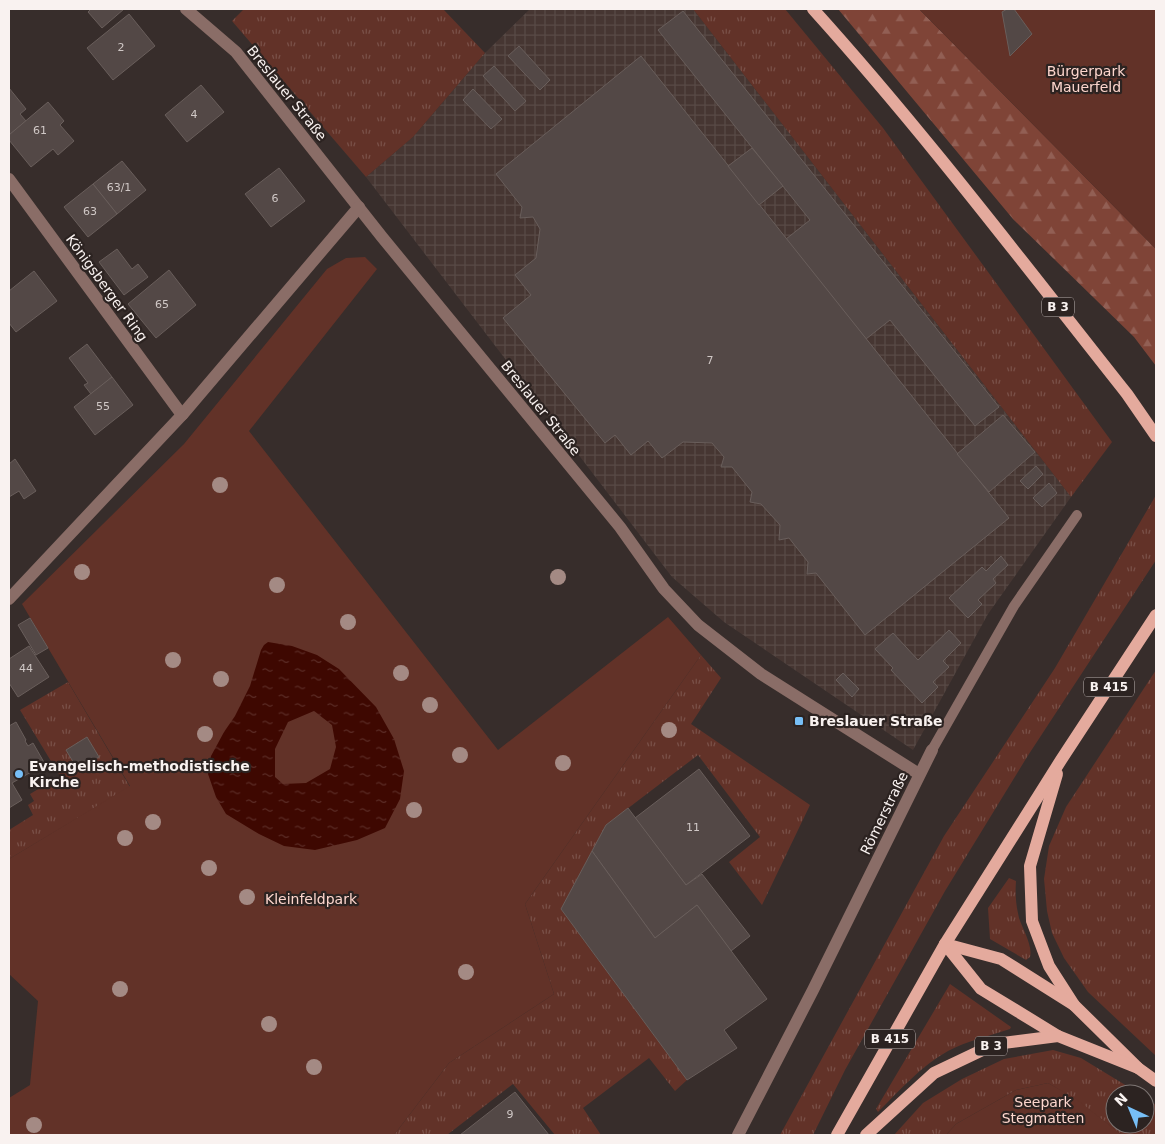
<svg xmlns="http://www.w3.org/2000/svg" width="1165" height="1144" viewBox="0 0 1165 1144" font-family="'DejaVu Sans',sans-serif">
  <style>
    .industrial { fill: url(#industrial-grid) }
    .grass { fill: url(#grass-tufts) }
    .forest { fill: url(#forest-firs) }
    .park { fill: #623228 }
    .water { fill: url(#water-ripples); fill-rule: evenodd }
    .building { fill: #534846; stroke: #695e5b }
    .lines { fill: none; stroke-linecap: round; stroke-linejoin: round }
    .lane { stroke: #8a6d67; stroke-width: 10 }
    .street { stroke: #8a6d67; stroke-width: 12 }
    .primary { stroke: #e4aa9d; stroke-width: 12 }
    .tree { fill: #a48a84 }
    .poi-dot { fill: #77bff7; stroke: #2c2321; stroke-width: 2 }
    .labels { text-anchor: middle; stroke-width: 4.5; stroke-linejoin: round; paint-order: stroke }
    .number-label { font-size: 11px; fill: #d0c8c6 }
    .shield { fill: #2c2321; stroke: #bcb4b2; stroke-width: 1 }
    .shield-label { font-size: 12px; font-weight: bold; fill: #f9f2f0 }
    .park-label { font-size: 14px; fill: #fdd6cd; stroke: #2c2321 }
    .street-label { font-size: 14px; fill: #f9f2f0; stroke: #2c2321 }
    .poi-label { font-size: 14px; font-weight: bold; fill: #f9f2f0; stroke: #2c2321; text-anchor: start }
  </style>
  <defs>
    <pattern id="industrial-grid" width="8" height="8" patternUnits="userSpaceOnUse" patternTransform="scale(1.25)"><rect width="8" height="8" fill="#463632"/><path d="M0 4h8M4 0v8" fill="none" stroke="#584a46"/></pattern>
    <pattern id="grass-tufts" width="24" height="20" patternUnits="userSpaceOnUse" patternTransform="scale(1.25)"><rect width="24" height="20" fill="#623228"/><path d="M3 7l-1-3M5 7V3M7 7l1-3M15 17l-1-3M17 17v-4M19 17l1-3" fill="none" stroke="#795048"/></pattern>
    <pattern id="forest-firs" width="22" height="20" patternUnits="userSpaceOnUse" patternTransform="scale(1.25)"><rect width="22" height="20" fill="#7f4437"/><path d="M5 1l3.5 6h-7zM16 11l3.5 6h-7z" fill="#925f54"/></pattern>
    <pattern id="water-ripples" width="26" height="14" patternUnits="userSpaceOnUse" patternTransform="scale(1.25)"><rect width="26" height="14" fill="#3e0801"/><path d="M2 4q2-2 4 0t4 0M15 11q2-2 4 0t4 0" fill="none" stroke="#5b2c26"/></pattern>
  </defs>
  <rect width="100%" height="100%" fill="#372d2b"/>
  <path class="industrial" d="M530,9H693L1071,497L988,614L913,750L724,622L672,577L366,177L413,137L485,53Z"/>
  <g class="grass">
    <path d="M244,9H443L485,53L413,137L366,177L232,21Z"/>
    <path d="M693,9H785L883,128L1112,442L1071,497Z"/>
    <path d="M1156,495V560L1027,757L945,891L845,1070L813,1135H780L944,836L1055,668Z"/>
    <path d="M701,655L721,678L691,724L810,805L762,905L729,862L760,837L698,755L606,825L561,909L687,1080L675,1091L649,1058L583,1108L601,1135H555L513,1084L447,1135H394L449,1063L554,994L525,904Z"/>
    <path d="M1156,670V1056L1088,992L1064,958L1052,933L1047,911L1044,879L1049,846L1066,807Z"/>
    <path d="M68,682L130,787L9,859V830L33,815L28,805L34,801L30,794L60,776L20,710Z"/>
    <path d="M1009,878L1016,881C1015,894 1016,906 1019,918C1023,930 1033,946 1030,957L1026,960L990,939L988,908Z"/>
    <path d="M950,984L1011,1027L1010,1029C989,1036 967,1041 948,1051C921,1066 900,1090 878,1112L876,1109Z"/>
    <path d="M1053,1050L1081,1058L1140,1094H1115V1124H1145V1097L1156,1105V1135H1122L1075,1099L1048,1083L1016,1090L956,1124L946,1135H894L923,1103L962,1079L1004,1059Z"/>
  </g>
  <path class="forest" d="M838,9H919L1156,249V366L1134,337L1013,219Z"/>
  <g class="park">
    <path d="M919,9H1156V249L1150,243Z"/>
    <path d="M365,257L377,269L249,431L498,750L668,617L701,655L525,904L554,994L449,1063L394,1135H9V1098L30,1085L38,1001L9,974V859L130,786L22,604L184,444L327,269L346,258Z"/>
    <path d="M1048,1083L1075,1098L1122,1135H946L956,1124L1016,1090Z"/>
  </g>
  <path class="water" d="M268,642L292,646L317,655L339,669L376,707L394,739L404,771L400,799L385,828L357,840L315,850L284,846L259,834L226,814L216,797L208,774L211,756L224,732L235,716L250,686L261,650L264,645ZM314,711L332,725L336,747L330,769L306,783L283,784L275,777V749L288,722Z"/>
  <g class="building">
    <path d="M91,9H124L102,28L88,12Z"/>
    <path d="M1007,9H1014L1032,34L1010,56L1002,12Z"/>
    <path d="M683,11L999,407L975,426L890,320L866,339L786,239L810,220L658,30Z"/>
    <path d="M129,14L155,46L113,80L87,48Z"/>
    <path d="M519,46L550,80L540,90L508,56Z"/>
    <path d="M641,56L1009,518L865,635L816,573L807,574L808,562L789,538L779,540L780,525L761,504L750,502L752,492L732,467H721L724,457L712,443L683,442L662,458L648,441L631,455L615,435L605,443L503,318L531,295L515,275L536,258L540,229L533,217L520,218L522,207L496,174Z"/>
    <path d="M494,66L526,101L515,111L483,76Z"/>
    <path d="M201,85L224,112L187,142L165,115Z"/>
    <path d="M9,88L26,109L20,114L26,121L9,135Z"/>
    <path d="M473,89L502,119L491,129L463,100Z"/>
    <path d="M48,102L64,121L60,125L74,141L58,155L53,149L31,167L9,140V135Z"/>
    <path d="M752,148L783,186L759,205L728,166Z"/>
    <path d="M122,161L146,190L117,214L93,184Z"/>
    <path d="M279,168L305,201L271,227L245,194Z"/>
    <path d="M93,184L117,214L88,237L64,207Z"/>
    <path d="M117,249L132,269L138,264L148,277L124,295L99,262Z"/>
    <path d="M169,270L196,305L156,338L128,304Z"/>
    <path d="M34,271L57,301L16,332L9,323V291Z"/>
    <path d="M87,344L112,377L91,394L84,385L88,383L69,358Z"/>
    <path d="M112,377L133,405L95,435L74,407Z"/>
    <path d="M1003,415L1035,452L989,492L957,454Z"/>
    <path d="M15,459L36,491L24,499L19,491L9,497V464Z"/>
    <path d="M1036,466L1043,474L1028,489L1020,481Z"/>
    <path d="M1049,483L1057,493L1042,507L1033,498Z"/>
    <path d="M1001,556L1008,565L993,579L996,583L978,600L982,604L968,618L949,598L982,567L986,571Z"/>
    <path d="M30,618L48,648L36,655L18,625Z"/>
    <path d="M949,630L961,643L943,661L949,667L933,682L938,687L922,703L891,670L893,668L875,649L893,633L918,660Z"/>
    <path d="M29,646L49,677L18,697L9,683V659Z"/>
    <path d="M843,673L859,689L852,697L836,680Z"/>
    <path d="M16,722L26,740L25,741L28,746L33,743L45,764L12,783L22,800L9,808V726Z"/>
    <path d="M87,737L99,757L78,770L66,750Z"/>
    <path d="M699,769L750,836L686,885L635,818Z"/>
    <path d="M628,808L686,885L702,874L750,936L731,951L697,905L655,938L592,851L606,825Z"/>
    <path d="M592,851L655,938L697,905L767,999L724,1030L737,1048L687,1080L561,909Z"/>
    <path d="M515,1092L549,1135H460Z"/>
  </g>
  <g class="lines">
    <path class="lane" d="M932,750L1014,606L1077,515"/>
    <g class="street">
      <path d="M186,9L236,52L382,237L620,527L664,589L698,625L761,674L919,774"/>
      <path d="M9,179L182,415"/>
      <path d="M9,599L182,415L359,207"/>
      <path d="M738,1135L813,990L932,750"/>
    </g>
    <g class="primary">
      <path d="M813,9C924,132 1024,264 1127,394L1156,436"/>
      <path d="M1057,774L1030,866L1032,921L1049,966L1074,1005"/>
      <path d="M945,944L1001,959L1074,1005L1138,1068L1156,1081"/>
      <path d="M945,944L981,989L1058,1036"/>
      <path d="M837,1135L945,944L1061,760L1156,615"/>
      <path d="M866,1135L934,1073L995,1044L1058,1036L1138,1068"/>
    </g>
  </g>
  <g class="tree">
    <circle cx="220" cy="485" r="8"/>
    <circle cx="82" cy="572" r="8"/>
    <circle cx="558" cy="577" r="8"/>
    <circle cx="277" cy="585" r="8"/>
    <circle cx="348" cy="622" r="8"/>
    <circle cx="173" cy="660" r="8"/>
    <circle cx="401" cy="673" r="8"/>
    <circle cx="221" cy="679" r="8"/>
    <circle cx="430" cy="705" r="8"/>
    <circle cx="669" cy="730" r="8"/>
    <circle cx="205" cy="734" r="8"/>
    <circle cx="460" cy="755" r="8"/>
    <circle cx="563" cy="763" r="8"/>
    <circle cx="414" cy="810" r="8"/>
    <circle cx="153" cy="822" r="8"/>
    <circle cx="125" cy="838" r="8"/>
    <circle cx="209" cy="868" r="8"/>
    <circle cx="247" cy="897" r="8"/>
    <circle cx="466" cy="972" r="8"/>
    <circle cx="120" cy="989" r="8"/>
    <circle cx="269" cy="1024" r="8"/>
    <circle cx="314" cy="1067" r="8"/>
    <circle cx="34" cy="1125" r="8"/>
  </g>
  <g class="poi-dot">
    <rect x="794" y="716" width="10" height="10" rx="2.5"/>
    <circle cx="19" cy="774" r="5"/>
  </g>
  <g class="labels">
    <g class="number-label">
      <text x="121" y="51">2</text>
      <text x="194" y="118">4</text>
      <text x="40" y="134">61</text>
      <text x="119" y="191">63/1</text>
      <text x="275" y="202">6</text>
      <text x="90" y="215">63</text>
      <text x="162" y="308">65</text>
      <text x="710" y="364">7</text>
      <text x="103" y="410">55</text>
      <text x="26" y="672">44</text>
      <text x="693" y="831">11</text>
      <text x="510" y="1118">9</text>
    </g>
    <g class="shield">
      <rect x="1042" y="297.5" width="32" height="19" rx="4"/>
      <rect x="1084" y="677.5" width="50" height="19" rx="4"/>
      <rect x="865" y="1029.5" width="50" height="19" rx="4"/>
      <rect x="975" y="1036.5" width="32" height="19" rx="4"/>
    </g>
    <g class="shield-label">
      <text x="1058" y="311">B 3</text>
      <text x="1109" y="691">B 415</text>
      <text x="890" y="1043">B 415</text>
      <text x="991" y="1050">B 3</text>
    </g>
    <g class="park-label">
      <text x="1086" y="76">Bürgerpark<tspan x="1086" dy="16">Mauerfeld</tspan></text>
      <text x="311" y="904">Kleinfeldpark</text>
      <text x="1043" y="1107">Seepark<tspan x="1043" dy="16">Stegmatten</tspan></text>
    </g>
    <g class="street-label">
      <text transform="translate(287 93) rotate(51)" y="5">Breslauer Straße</text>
      <text transform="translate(107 288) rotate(54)" y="5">Königsberger Ring</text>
      <text transform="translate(541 408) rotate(51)" y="5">Breslauer Straße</text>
      <text transform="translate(884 813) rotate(-64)" y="5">Römerstraße</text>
    </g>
    <g class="poi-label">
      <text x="809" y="726">Breslauer Straße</text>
      <text x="29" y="771">Evangelisch-methodistische<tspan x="29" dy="16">Kirche</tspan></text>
    </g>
  </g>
  <rect width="1165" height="1144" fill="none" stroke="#f9f2f0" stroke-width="20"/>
  <g transform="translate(1130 1109) rotate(316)"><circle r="24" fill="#2c2321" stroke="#7e7674"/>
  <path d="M0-4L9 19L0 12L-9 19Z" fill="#77bff7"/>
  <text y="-8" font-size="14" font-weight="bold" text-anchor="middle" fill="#f9f2f0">N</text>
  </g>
</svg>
